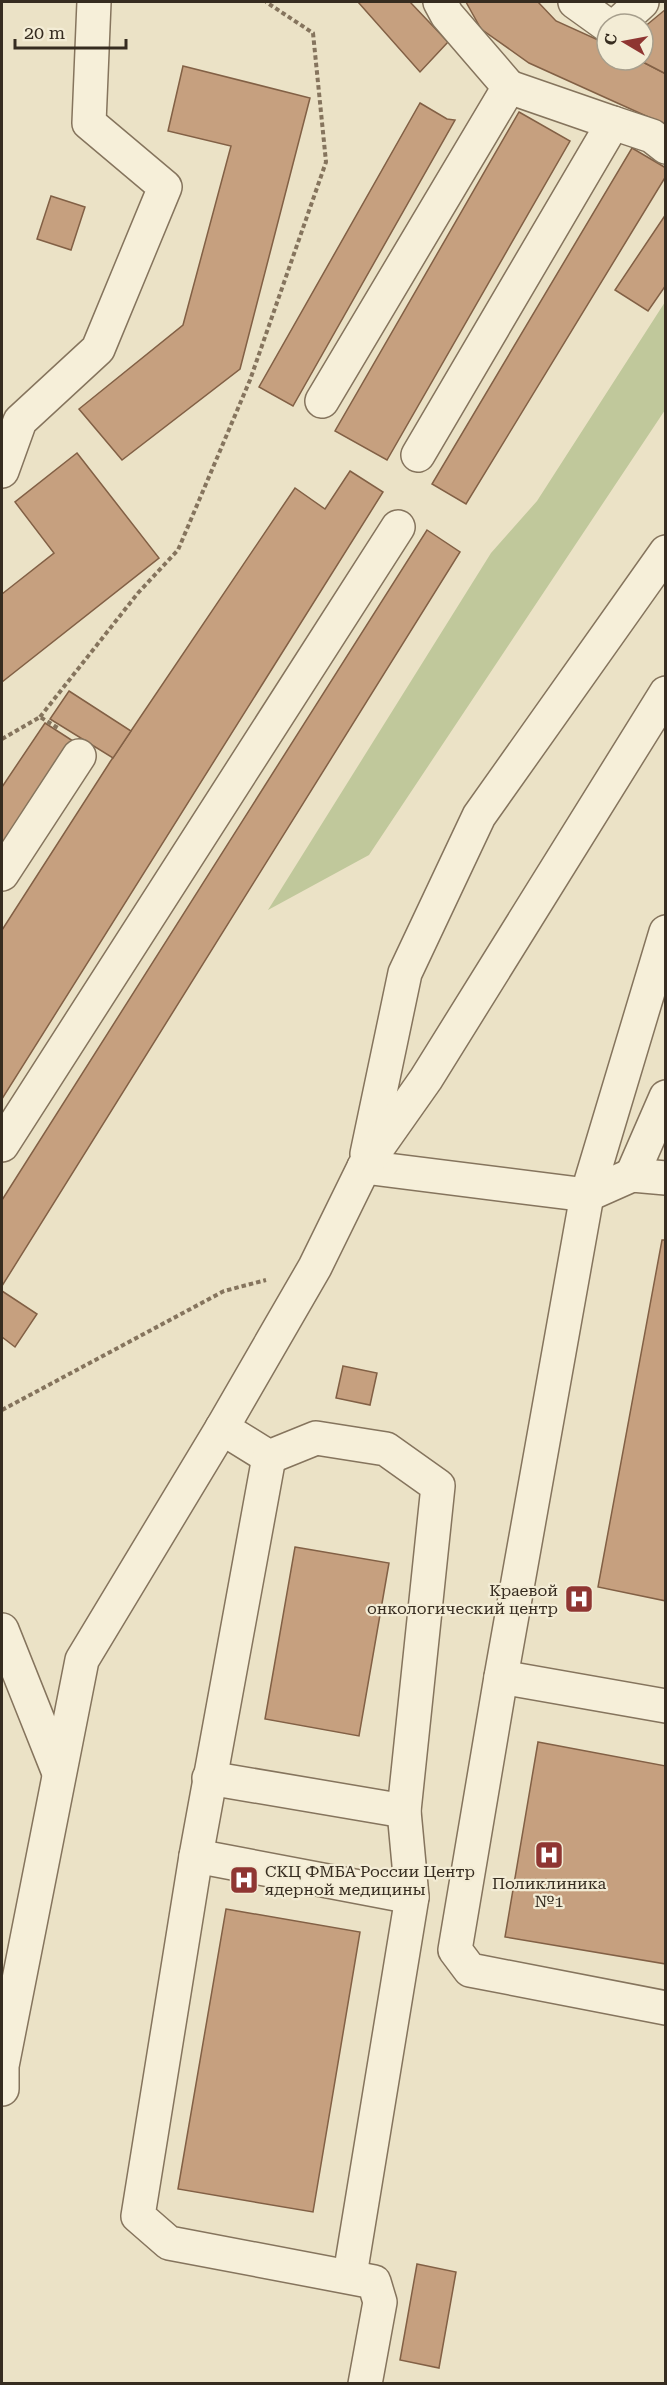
<svg xmlns="http://www.w3.org/2000/svg" width="667" height="2385" viewBox="0 0 667 2385" font-family="'Roboto Serif',serif">
  <style>
    .green { fill: #c0c89b }
    .building { fill: #c6a07f; stroke: #826045; stroke-width: 1.5 }
    .lines { fill: none; stroke-linecap: round; stroke-linejoin: round }
    .minor-casing { stroke: #85745d; stroke-width: 36 }
    .path { stroke: #85745d; stroke-width: 4; stroke-dasharray: 4.5 3; stroke-linecap: butt }
    .minor { stroke: #f6efd9; stroke-width: 33 }
    .labels { text-anchor: middle; stroke-width: 4.5; stroke-linejoin: round; paint-order: stroke }
    .poi-label { font-size: 16px; fill: #362c20; stroke: #f3ecd5; text-anchor: end }
  </style>
  <rect width="100%" height="100%" fill="#ebe2c6"/>
  <path class="green" d="M665,302V410L369,855L268,910L491,553L537,501Z"/>
  <g class="building">
    <path d="M358,2H410L448,42L420,72Z"/>
    <path d="M466,2H538L556,21L607,44V60H639L666,74V125L529,63L481,29Z"/>
    <path d="M666,9V74L639,60H643V28Z"/>
    <path d="M183,66L310,98L240,369L122,460L79,409L183,325L231,146L168,131Z"/>
    <path d="M420,103L447,119L455,120L293,406L259,387Z"/>
    <path d="M519,112L570,141L387,460L335,431Z"/>
    <path d="M632,148L666,168V176L466,504L432,484Z"/>
    <path d="M51,196L85,207L71,250L37,239Z"/>
    <path d="M666,214V285L648,311L615,290Z"/>
    <path d="M77,453L159,558L2,682V594L54,553L15,502Z"/>
    <path d="M350,471L383,492L2,1099V930L110,762L295,488L325,509Z"/>
    <path d="M427,530L460,552L2,1286V1200Z"/>
    <path d="M69,691L131,731L113,758L50,719Z"/>
    <path d="M45,723L73,741L2,847V787Z"/>
    <path d="M662,1240H666V1601L598,1587Z"/>
    <path d="M2,1291L37,1314L15,1347L2,1337Z"/>
    <path d="M343,1366L377,1373L370,1405L336,1398Z"/>
    <path d="M295,1547L389,1563L359,1736L265,1719Z"/>
    <path d="M538,1742L666,1766V1964L505,1937Z"/>
    <path d="M226,1909L360,1932L313,2212L178,2189Z"/>
    <path d="M417,2264L456,2272L439,2368L400,2360Z"/>
  </g>
  <g class="lines">
    <g class="minor-casing">
      <g id="minor">
        <path d="M575,2L607,25"/>
        <path d="M618,24L642,2"/>
        <path d="M613,123L652,136L666,147"/>
        <path d="M322,401L509,87L447,15L440,2"/>
        <path d="M418,455L613,123L509,87"/>
        <path d="M2,471L20,421L98,349L165,187L89,123L94,2"/>
        <path d="M2,874L79,756"/>
        <path d="M666,932L587,1195L501,1677L455,1950L470,1970L666,2008"/>
        <path d="M2,1145L398,527"/>
        <path d="M367,1154L405,973L479,816L666,552"/>
        <path d="M364,1167L587,1195L632,1175L666,1178"/>
        <path d="M632,1175L666,1097"/>
        <path d="M222,1428L269,1457L316,1438L386,1449L438,1486L404,1811L412,1897L350,2275"/>
        <path d="M269,1457L196,1856L138,2216L169,2243L374,2282L380,2302L365,2384"/>
        <path d="M2,1630L59,1773"/>
        <path d="M501,1677L666,1706"/>
        <path d="M209,1778L404,1811"/>
        <path d="M196,1856L412,1897"/>
        <path d="M2,2089V2066L82,1660L222,1428L315,1267L364,1167L426,1079L666,693"/>
      </g>
    </g>
    <g class="path">
      <path d="M40,717L138,593L178,550L250,380L326,162L313,33L266,2"/>
      <path d="M2,739L40,717L58,728"/>
      <path d="M2,1410L224,1291L266,1280"/>
    </g>
    <use href="#minor" class="minor"/>
  </g>
  <defs>
    <g id="hospital-square" transform="scale(1.5)"><rect x="-9" y="-9" width="18" height="18" rx="4" fill="#8f3632" stroke="#f3ecd5"/><path d="M-5-5h3v3.5h4V-5h3V5h-3V1.5h-4V5h-3Z" fill="#fff"/></g>
  </defs>
  <g fill-rule="evenodd">
    <use href="#hospital-square" x="579" y="1599"/>
    <use href="#hospital-square" x="549" y="1855"/>
    <use href="#hospital-square" x="244" y="1880"/>
  </g>
  <g class="labels">
    <g class="poi-label">
      <text x="558" y="1596">Краевой<tspan x="558" dy="18">онкологический центр</tspan></text>
      <text x="265" y="1877" text-anchor="start">СКЦ ФМБА России Центр<tspan x="265" dy="18">ядерной медицины</tspan></text>
      <text x="549" y="1889" text-anchor="middle">Поликлиника<tspan x="549" dy="18">№1</tspan></text>
    </g>
  </g>
  <rect width="667" height="2385" fill="none" stroke="#362c20" stroke-width="6"/>
  <g transform="translate(625 42) rotate(280)"><circle r="28" fill="#f3ecd5" stroke="#a79f8d" stroke-width="1.5"/>
  <path d="M0-4.5L10 22L0 15L-10 22Z" fill="#8f3632"/>
  <text y="-9" font-size="16" font-weight="bold" text-anchor="middle" fill="#362c20">С</text>
  </g>
  <path d="M15 39v9h111v-9" fill="none" stroke="#362c20" stroke-width="3"/>
  <text x="24" y="39" font-size="18" fill="#362c20" stroke="#f3ecd5" stroke-width="4.5" paint-order="stroke">20 m</text>
</svg>
